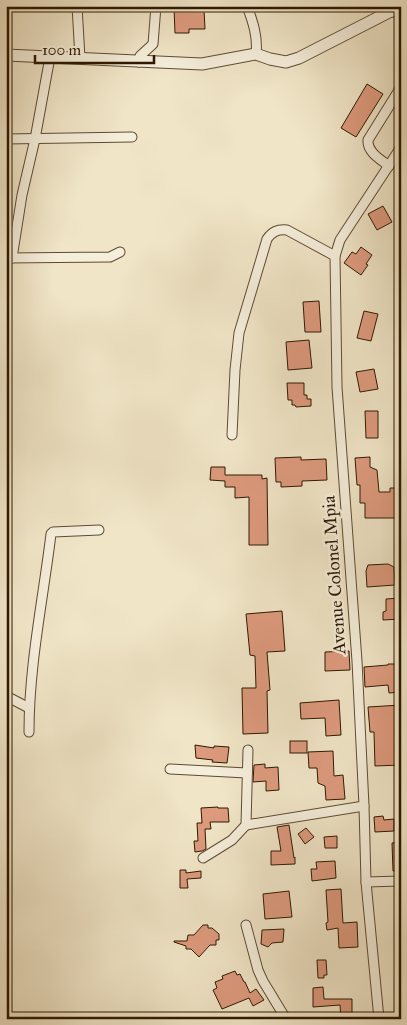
<svg xmlns="http://www.w3.org/2000/svg" width="407" height="1025" viewBox="0 0 407 1025" font-family="'IM FELL Great Primer',serif">
  <style>
    .building { fill: #dd9a7d; stroke: #2e1800 }
    .lines { fill: none; stroke-linecap: round; stroke-linejoin: round }
    .minor-casing { stroke: #5e4b32; stroke-width: 11 }
    .tertiary-casing { stroke: #5e4b32; stroke-width: 13 }
    .minor { stroke: #f5eedb; stroke-width: 9 }
    .tertiary { stroke: #f5eedb; stroke-width: 11 }
    .labels { text-anchor: middle; stroke-width: 4.5; stroke-linejoin: round; paint-order: stroke }
    .street-label { font-size: 18px; fill: #2e1800; stroke: #f5eedb }
  </style>
  <rect width="100%" height="100%" fill="#f0e5c7"/>
  <filter id="stains"><feTurbulence type="fractalNoise" baseFrequency=".004" numOctaves="4"/><feColorMatrix values="0 0 0 0 .2 0 0 0 0 .09 0 0 0 0 .02 0 0 0 .5 -.17"/></filter>
  <radialGradient id="worn" r=".72"><stop offset=".6" stop-color="#630" stop-opacity="0"/><stop offset="1" stop-color="#630" stop-opacity=".3"/></radialGradient>
  <g class="building">
    <path d="M174,8H194V10H204L205,29H189V33H175Z"/>
    <path d="M367,84L383,94L356,137L341,128Z"/>
    <path d="M383,206L392,222L377,230L368,214Z"/>
    <path d="M361,247L372,255L366,264L368,265L361,275L344,263L352,252L356,254Z"/>
    <path d="M319,301L321,332H305L303,302Z"/>
    <path d="M364,311L378,314L371,341L357,338Z"/>
    <path d="M309,340L312,368L288,370L286,342Z"/>
    <path d="M374,369L378,389L360,392L356,372Z"/>
    <path d="M287,383H304V395H307V399H311V406L296,407L295,405H292V400H288Z"/>
    <path d="M365,411H378V438H366Z"/>
    <path d="M301,457V460L326,459L327,480L302,481V486L281,487V482H276L275,458Z"/>
    <path d="M370,457V467L377,470L379,492H390V488H401V518H365V503H360V485H357L355,458Z"/>
    <path d="M211,467H225V475H262V479L267,478L268,545H249V497L235,498V487H225V481L210,480Z"/>
    <path d="M388,564L394,567L395,585L367,587L366,571L368,565Z"/>
    <path d="M400,598L401,619L383,620V612L386,611V599Z"/>
    <path d="M282,611L285,651L267,652L270,690L267,691L268,733L243,734L242,688H256L255,656L250,655L246,614Z"/>
    <path d="M349,651L350,670L325,671V652Z"/>
    <path d="M388,664H401V692L389,693L388,685L365,687L364,667L388,665Z"/>
    <path d="M339,700L341,735L326,736L325,718L301,719L300,703Z"/>
    <path d="M401,705V765L375,766L374,732H370L368,707Z"/>
    <rect x="290" y="741" width="17" height="12"/>
    <path d="M195,745L214,748V746L229,747L227,763L212,762L213,760L196,758Z"/>
    <path d="M333,751L334,776L343,775L345,799L326,800L325,786L318,783L317,768H309L308,752Z"/>
    <path d="M265,764V768L278,767L279,790L266,791V781L253,782L254,765Z"/>
    <path d="M218,807V808H228L229,822H210L211,829H205L206,849L202,851L195,852L194,841H198L197,823H202L201,808Z"/>
    <path d="M383,816L384,820L394,819V831L375,832L374,817Z"/>
    <path d="M289,825L294,858L295,857V864L271,865V851H281L277,827Z"/>
    <path d="M306,828L314,837L305,844L298,834Z"/>
    <path d="M337,836V848H325L324,837Z"/>
    <path d="M401,842V871H393L392,843Z"/>
    <path d="M335,861L336,878L312,881L311,869H317L316,862Z"/>
    <path d="M180,870H186V873L201,871V878L187,879L188,888H180Z"/>
    <path d="M341,889L343,923L357,922L358,947L339,948L338,928L327,930L326,923L328,922L326,890Z"/>
    <path d="M289,891L292,917L265,919L263,894Z"/>
    <path d="M203,925H208V928H212L219,934V940H216V945H210L199,957L191,949H186V946L174,942V941H187L188,935H194Z"/>
    <path d="M284,929L283,942L272,943L268,947L261,944L262,930Z"/>
    <path d="M317,960H326L327,975H324V978H318Z"/>
    <path d="M235,971L237,975L240,974L244,982H245L250,993L256,989L264,1000L253,1006L249,998L222,1009L213,990L217,988L215,982L223,979L222,976Z"/>
    <path d="M323,987L324,999H352V1019H341L340,1005L313,1007V988Z"/>
  </g>
  <g class="lines">
    <g class="minor-casing">
      <g id="minor">
        <path d="M77,6L80,58"/>
        <path d="M247,6C253,22 258,37 256,54"/>
        <path d="M139,62L140,56L153,44L156,6"/>
        <path d="M6,139L132,137"/>
        <path d="M389,166C380,159 367,152 368,140L401,87"/>
        <path d="M6,258L110,257L120,252"/>
        <path d="M12,258L22,195L35,139L50,57"/>
        <path d="M232,435L235,370L239,333L267,239C272,232 277,229 287,230L335,256"/>
        <path d="M6,696L29,708"/>
        <path d="M29,732C29,665 43,600 51,534L53,532L99,530"/>
        <path d="M170,769L247,773"/>
        <path d="M246,825L364,806"/>
        <path d="M203,858L232,840L246,825L248,750"/>
        <path d="M366,882L401,881"/>
        <path d="M246,925L258,970L263,981L286,1019"/>
        <path d="M379,1019L366,882L364,806L357,661L337,387L335,256L340,240L401,147"/>
      </g>
    </g>
    <g class="tertiary-casing">
      <path id="tertiary" d="M6,55L202,64L256,54L270,59L286,62L299,58L389,12L401,9"/>
    </g>
    <use href="#minor" class="minor"/>
    <use href="#tertiary" class="tertiary"/>
  </g>
  <g class="labels">
    <g class="street-label">
      <text transform="translate(334 575) rotate(-94)" y="6">Avenue Colonel Mpia</text>
    </g>
  </g>
  <rect width="407" height="1025" fill="none" stroke="#f0e5c7" stroke-width="25"/>
  <rect x="8" y="8" width="392" height="1010" fill="none" stroke="#2e1800" stroke-width="2.5"/>
  <rect x="12" y="12" width="382" height="1000" fill="none" stroke="#2e1800"/>
  <path d="M35 55v8h119v-8" fill="none" stroke="#2e1800" stroke-width="2.5"/>
  <text x="42" y="55" font-size="15" fill="#2e1800" stroke="#f5eedb" stroke-width="4" paint-order="stroke">100 m</text>
  <rect width="100%" height="100%" filter="url(#stains)"/>
  <rect width="100%" height="100%" fill="url(#worn)"/>
</svg>
